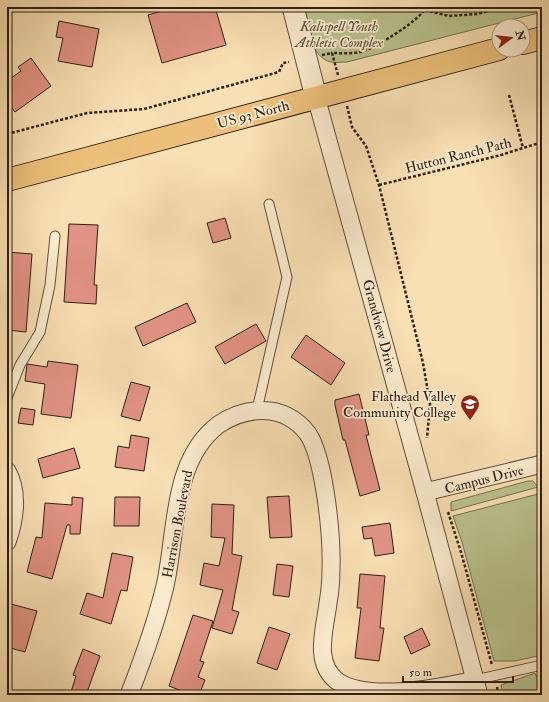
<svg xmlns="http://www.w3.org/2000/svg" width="549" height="702" viewBox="0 0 549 702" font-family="'IM FELL Double Pica',serif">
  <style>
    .green { fill: #bac38f; stroke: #737253 }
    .building { fill: #e29384; stroke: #2c2017 }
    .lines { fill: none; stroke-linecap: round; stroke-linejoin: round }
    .service-casing { stroke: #5f503e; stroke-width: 11 }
    .minor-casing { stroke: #5f503e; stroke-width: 19 }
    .tertiary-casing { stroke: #5f503e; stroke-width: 23 }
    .primary-casing { stroke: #2c2017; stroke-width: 24 }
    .path { stroke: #2c2017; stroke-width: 2.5; stroke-dasharray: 3 2; stroke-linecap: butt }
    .service { stroke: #fbebce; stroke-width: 9 }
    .minor { stroke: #fbebce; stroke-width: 17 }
    .tertiary { stroke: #fbebce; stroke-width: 21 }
    .primary { stroke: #ecc07a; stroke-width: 22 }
    .labels { text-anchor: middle; stroke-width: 3.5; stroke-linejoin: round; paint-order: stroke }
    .park-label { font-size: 14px; font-style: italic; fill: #57513b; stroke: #fbebce }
    .street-label { font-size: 14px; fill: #2c2017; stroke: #fbebce }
    .poi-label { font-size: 14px; fill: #2c2017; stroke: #fbebce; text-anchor: end }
  </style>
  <rect width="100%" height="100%" fill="#f9e0b4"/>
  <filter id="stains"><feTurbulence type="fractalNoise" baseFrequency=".005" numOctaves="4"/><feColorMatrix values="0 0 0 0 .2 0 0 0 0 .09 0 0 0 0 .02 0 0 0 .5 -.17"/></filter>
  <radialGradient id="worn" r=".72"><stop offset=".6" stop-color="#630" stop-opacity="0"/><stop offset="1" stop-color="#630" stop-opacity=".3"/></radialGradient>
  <g class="green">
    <path d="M301,7H542V12L347,62C342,62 336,63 331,62C311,58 306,24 301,7Z"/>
    <path d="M528,481H533L538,487L451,511V502Z"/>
    <path d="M542,493V534L540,535L542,544V655L515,661H494L462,542L453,516Z"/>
    <path d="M535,673L536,676L542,674V695H503L501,685Z"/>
  </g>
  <g class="building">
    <path d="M176,7H199L200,10L215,7L226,45L162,63L148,15Z"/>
    <path d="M59,21L99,29L92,67L58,61L63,38L56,37Z"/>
    <path d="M31,58L51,86L15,112L7,102V81L21,71L18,67Z"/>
    <path d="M225,218L231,238L213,243L207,223Z"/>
    <path d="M69,224L98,225L94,285H97L96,304L64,302Z"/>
    <path d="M7,252L32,254L26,332L7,330Z"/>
    <path d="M187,303L196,322L143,346L135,327Z"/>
    <path d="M256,324L266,341L225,364L215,347Z"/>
    <path d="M306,335L345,363L331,385L291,357Z"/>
    <path d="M48,361L78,365L71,418L41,414L45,384L25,381L27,364L47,367Z"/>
    <path d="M131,382L150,387L140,421L121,416Z"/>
    <path d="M359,394L369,435H366L380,490L360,496L345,440H343L335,405V400Z"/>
    <path d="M21,408L35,410L33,425L18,423Z"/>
    <path d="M131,435L149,438L144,471L115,467L118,446L129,448Z"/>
    <path d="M74,448L80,468L43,478L38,459Z"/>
    <path d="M289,496L292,537L270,538L267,497Z"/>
    <path d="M72,497L83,498L80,534H70V525H67L52,579L27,572L36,537L42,538L45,503L72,505Z"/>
    <path d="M115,497H140L139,526H114Z"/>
    <path d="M212,504L234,505L232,554L242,556L232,610L239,612L232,634L212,628L223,590L200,585L204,563L219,566L225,538L211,537Z"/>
    <path d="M390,523L394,553L375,556L372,538L364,539L362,527Z"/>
    <path d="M112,553L133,557L127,591L121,590L111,624L80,614L87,593L103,598Z"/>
    <path d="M277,564L293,566L289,597L273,595Z"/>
    <path d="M360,574L385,576L380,628H384L379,661L355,658L361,608H357Z"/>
    <path d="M11,604L37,611L25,652L7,647V618Z"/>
    <path d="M193,615L213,621L200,661L204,662L198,677L205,680L199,695H192L169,686Z"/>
    <path d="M269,627L290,634L277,670L257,663Z"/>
    <path d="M422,628L430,645L411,654L404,637Z"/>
    <path d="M83,649L100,656L86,695H70L76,676L73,675Z"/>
  </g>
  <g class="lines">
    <g class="service-casing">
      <g id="service">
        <path d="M7,398L20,365L40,332L50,285L55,236"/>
        <path d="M257,410L287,277L269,204"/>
        <path d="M475,680L542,665"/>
      </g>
    </g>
    <g class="minor-casing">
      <g id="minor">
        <path d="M316,97L425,492L479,695"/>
        <path d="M7,471C19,492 15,520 7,542"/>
        <path d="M425,492L542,464"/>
        <path d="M129,695C143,659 156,624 165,586C177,534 171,461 218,425C234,414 251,409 270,411C287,413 303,424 311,439C325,468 332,535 331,568C331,579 330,592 328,603C325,629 313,662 337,681C368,702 439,688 475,680"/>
      </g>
    </g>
    <g class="tertiary-casing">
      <path id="tertiary" d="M293,7L316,97"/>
    </g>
    <g class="primary-casing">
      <g id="primary">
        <path d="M523,43L542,38"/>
        <path d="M7,180L499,49"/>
      </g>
    </g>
    <g class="path">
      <path d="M425,10L449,16L477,14L506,7"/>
      <path d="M322,55L332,53"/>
      <path d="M338,75L332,53C341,53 351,54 360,52C374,49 421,20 426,7"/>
      <path d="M509,95L523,148"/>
      <path d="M347,106L352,127L366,146L379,185L423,363L430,404L427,438"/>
      <path d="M7,134L87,113L144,109L279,72L283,63L289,62"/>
      <path d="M379,185L501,155L542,142"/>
      <path d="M448,512L461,552L492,665"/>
      <path d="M497,687L499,695"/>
    </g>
    <use href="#service" class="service"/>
    <use href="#minor" class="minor"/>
    <use href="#tertiary" class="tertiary"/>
    <use href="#primary" class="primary"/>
  </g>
  <defs>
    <g id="university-pin" transform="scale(1)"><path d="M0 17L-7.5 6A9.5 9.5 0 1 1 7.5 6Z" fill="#8f2418" stroke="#fbebce"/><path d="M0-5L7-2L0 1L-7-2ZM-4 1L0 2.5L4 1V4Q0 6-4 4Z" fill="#fff"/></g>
  </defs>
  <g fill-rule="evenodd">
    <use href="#university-pin" x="470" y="404"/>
  </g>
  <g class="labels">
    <g class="park-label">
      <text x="339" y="31">Kalispell Youth<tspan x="339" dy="16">Athletic Complex</tspan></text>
    </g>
    <g class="street-label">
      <text transform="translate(253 114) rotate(-15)" y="5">US 93 North</text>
      <text transform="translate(458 155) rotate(-14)" y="5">Hutton Ranch Path</text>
      <text transform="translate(380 326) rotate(75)" y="5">Grandview Drive</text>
      <text transform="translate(484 479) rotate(-14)" y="5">Campus Drive</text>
      <text transform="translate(177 524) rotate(-79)" y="5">Harrison Boulevard</text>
    </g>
    <g class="poi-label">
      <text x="456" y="401">Flathead Valley<tspan x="456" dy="16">Community College</tspan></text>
    </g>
  </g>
  <rect width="549" height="702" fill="none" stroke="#f9e0b4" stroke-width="24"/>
  <rect x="8" y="8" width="533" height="686" fill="none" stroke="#2c2017" stroke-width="2"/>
  <rect x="12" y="12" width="525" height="678" fill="none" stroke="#2c2017"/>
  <g transform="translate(511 38) rotate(75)"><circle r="19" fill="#fbebce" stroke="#a89a85"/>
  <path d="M0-3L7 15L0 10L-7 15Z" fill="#8f2418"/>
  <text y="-6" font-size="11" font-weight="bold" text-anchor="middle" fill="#2c2017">N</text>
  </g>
  <path d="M403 676v6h110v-6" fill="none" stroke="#2c2017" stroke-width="2"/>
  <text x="409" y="676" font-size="12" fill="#2c2017" stroke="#fbebce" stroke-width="3" paint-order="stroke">50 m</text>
  <rect width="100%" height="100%" filter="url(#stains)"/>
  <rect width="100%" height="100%" fill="url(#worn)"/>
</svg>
